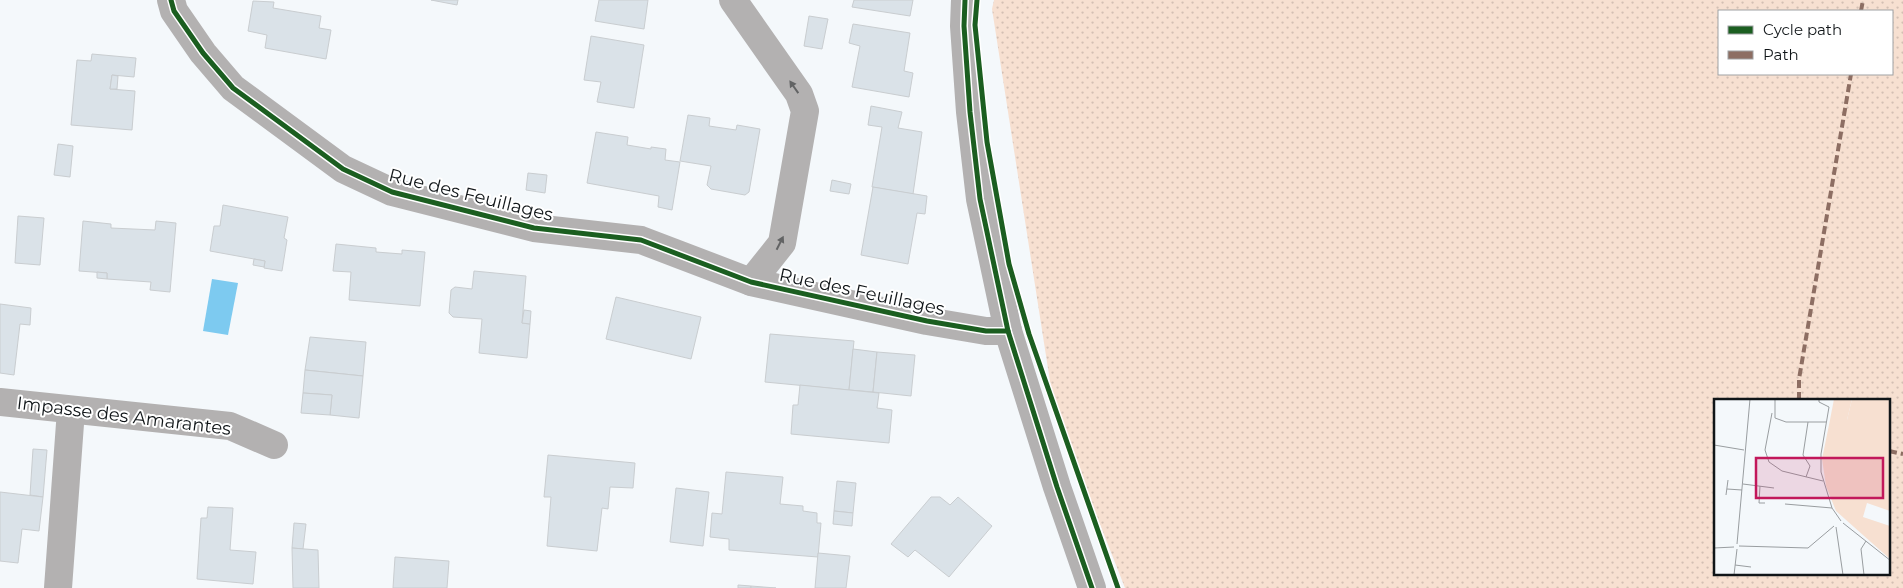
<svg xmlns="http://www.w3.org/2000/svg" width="1903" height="588" viewBox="0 0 1903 588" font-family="Montserrat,sans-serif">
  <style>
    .grass { fill: url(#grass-dots); fill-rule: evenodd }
    .water { fill: #7dcaf0 }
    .building { fill: #dae2e8; stroke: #c9cdd0 }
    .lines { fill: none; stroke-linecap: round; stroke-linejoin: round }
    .street { stroke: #b3b1b1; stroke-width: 28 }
    .quiet { stroke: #8d6e63; stroke-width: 4; stroke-dasharray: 8 4; stroke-linecap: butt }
    .cycleway-casing { stroke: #fff; stroke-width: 8 }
    .cycleway { stroke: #1b5e20; stroke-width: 5 }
    .oneway { fill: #626364 }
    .labels { text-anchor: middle; stroke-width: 4; stroke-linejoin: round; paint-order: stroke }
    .street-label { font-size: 18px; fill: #101518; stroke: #fff }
    .inset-road { fill: none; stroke: #999da0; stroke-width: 1 }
    .view { fill: #c2185b; fill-opacity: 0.15; stroke: #c2185b; stroke-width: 2.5 }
    .inset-edge { fill: none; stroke: #101518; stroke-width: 2.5 }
  </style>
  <defs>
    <pattern id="grass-dots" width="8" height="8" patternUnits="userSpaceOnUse" patternTransform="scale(1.25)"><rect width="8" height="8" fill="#f7e0d1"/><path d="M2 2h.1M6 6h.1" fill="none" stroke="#d3bfb3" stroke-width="1.8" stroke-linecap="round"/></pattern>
  </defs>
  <rect width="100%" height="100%" fill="#f4f8fb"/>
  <path class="grass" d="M994,0H1903V588H1125L1054,407L992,9ZM1719,11H1892V74H1719ZM1716,400H1889V574H1716Z"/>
  <path class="water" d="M212,279L238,283L228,335L203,331Z"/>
  <g class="building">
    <path d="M431,0H458L457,5Z"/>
    <path d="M599,0H648L644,29L595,21Z"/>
    <path d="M854,0H913L910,16L852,7Z"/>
    <path d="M253,1L274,2L273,8L321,16L319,28L331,30L326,59L265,48L267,35L248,31Z"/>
    <path d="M809,16L828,19L822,49L804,46Z"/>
    <path d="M853,24L910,33L904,71L913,73L909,97L852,87L860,46L849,43Z"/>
    <path d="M591,36L644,45L634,108L597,102L601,82L584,80Z"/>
    <path d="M92,54L136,58L134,77L112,75L110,89L135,91L132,130L71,125L77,60L91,61Z"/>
    <path d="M112,75L118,76L117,89H110Z"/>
    <path d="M871,106L902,112L898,128L922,132L913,194L872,187L882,127L868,125Z"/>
    <path d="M688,115L710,118L709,126L736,130L737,125L760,129L749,192L745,195L711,189L707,185L711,166L680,161Z"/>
    <path d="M596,132L628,137L627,145L651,149V147L666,149L665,160L680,162L672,210L658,207L659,196L587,183Z"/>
    <path d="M58,144L73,146L70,177L54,175Z"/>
    <path d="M528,173L547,175L545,193L526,190Z"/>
    <path d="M832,180L851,184L849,194L830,191Z"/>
    <path d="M873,187L927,196L925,214L917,213L908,264L861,255Z"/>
    <path d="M223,205L288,217L284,238L287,240L282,271L264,268L265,261L210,251L214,226H220Z"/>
    <path d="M18,216L44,218L40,265L15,263Z"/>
    <path d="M83,221L111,224V228L155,230L156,221L176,223L170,292L150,290L151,282L107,279V273L79,271Z"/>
    <path d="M336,244L376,248V252L402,254V250L425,252L420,306L349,300L351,272L333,271Z"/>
    <path d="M254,259L265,261L264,267L253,265Z"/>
    <path d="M474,271L526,276L522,323L530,324L527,358L479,353L482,319L453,317L449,313L451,290L455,287L472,289Z"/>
    <path d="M97,272L107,273V279L97,278Z"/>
    <path d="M616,297L701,317L691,359L606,339Z"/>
    <path d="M0,304L31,308L30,325L20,324L14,375L0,373Z"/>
    <path d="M524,310L531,311L530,324L522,323Z"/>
    <path d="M770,334L854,341L849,390L765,382Z"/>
    <path d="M310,337L366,342L363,376L305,370Z"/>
    <path d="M853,349L877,352L873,392L849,390Z"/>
    <path d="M877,352L915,355L911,396L873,392Z"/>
    <path d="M305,370L363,376L359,418L330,415L332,395L303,393Z"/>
    <path d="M800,385L879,393L877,408L892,410L889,443L791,434L793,405H798Z"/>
    <path d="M303,393L332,395L330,415L301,413Z"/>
    <path d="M33,449L47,450L43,497L30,495Z"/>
    <path d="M548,455L635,463L633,488L610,487L608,509L602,508L597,551L547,546L551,497H544Z"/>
    <path d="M726,472L783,477L780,504L803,506V511L817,513V523H821L818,557L729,550V539L710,537L712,513L722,514Z"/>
    <path d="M837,481L856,483L853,513L834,511Z"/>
    <path d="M676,488L709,492L703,546L670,542Z"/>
    <path d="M0,492L43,497L39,531L22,529L18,563L0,561Z"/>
    <path d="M931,497H940L950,505L958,497L992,526L949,577L915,550L908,557L891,544Z"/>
    <path d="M208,507L233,508L230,550L256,552L253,584L197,579L201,518H207Z"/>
    <path d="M834,511L853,513L852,526L833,524Z"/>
    <path d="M294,523L306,524L303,549L292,548Z"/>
    <path d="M292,548L318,550L319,588H293Z"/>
    <path d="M818,553L850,556L846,588H815Z"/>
    <path d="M395,557L449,561L447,588H393Z"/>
    <path d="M738,585L751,586V588H738Z"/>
    <path d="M751,586L776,588H751Z"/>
  </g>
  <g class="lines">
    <g class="street">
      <path d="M171,0L174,11L203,53L233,88L343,169L392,192L534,228L641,240L751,282L927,321L986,331H1008"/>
      <path d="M733,0L799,94L805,111L782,243L751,282"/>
      <path d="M965,0L964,26L970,112L980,199L1008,331L1057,487L1092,588"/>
      <path d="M0,402L230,426L274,445"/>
      <path d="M58,588L71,410"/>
    </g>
    <g class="quiet">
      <path d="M1861,11L1863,0"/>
      <path d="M1799,400V379L1851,74"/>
      <path d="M1889,451L1903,454"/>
    </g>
    <g class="cycleway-casing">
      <g id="cycleway">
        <path d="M171,0L174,11L203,53L233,88L343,169L392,192L534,228L641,240L751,282L927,321L986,331H1008"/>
        <path d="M965,0L964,26L970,112L980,199L1008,331L1057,487L1092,588"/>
        <path d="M977,0L975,25L987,142L1009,264L1029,334L1118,588"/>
      </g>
    </g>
    <use href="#cycleway" class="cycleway"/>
  </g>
  <defs><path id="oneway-solid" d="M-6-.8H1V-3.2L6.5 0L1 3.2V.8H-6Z" transform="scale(1.25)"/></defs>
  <g class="oneway">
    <use href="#oneway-solid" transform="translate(794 87) rotate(-125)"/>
    <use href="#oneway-solid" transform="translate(780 243) rotate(-63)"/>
  </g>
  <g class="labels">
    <g class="street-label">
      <text transform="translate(471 195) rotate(14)" y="6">Rue des Feuillages</text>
      <text transform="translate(862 292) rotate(12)" y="6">Rue des Feuillages</text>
      <text transform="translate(124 416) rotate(7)" y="6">Impasse des Amarantes</text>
    </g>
  </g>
  <g transform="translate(1714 399)">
    <rect width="176" height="176" fill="#f4f8fb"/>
    <path d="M138,0H176V112L153,104L149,118L176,127V160L122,112L112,87L108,60L116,21H133Z" fill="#f7e0d1"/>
    <path d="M120,0H138L133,21H116Z" fill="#f7e0d1"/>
    <path class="inset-road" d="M61,0V19L72,23H112M105,0V3L115,8L107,55V73L118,109L127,122M58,14L51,51L55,63L68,72L109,82M0,46L30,51M92,78L96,67L89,56L94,23M29,85L60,89M46,87L45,104H51M13,90L28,91M12,96L14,81M71,105L118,109M129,124L177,162M122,128L129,176M23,145L36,0M25,147L94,149L120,127M0,149L20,148M21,166L37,168M20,176L23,150M150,176L147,150L152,142"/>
    <path class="view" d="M42,59H169V99H42Z"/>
    <rect width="176" height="176" class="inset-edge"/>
  </g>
  <rect x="1718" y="10" width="175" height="65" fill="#ffffff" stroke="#9fa1a3"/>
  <rect x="1728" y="26" width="25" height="8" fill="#1b5e20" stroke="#9fa1a3"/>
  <text x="1763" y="35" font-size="15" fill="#101518">Cycle path</text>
  <rect x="1728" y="51" width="25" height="8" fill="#8d6e63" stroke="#9fa1a3"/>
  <text x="1763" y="60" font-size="15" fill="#101518">Path</text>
</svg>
